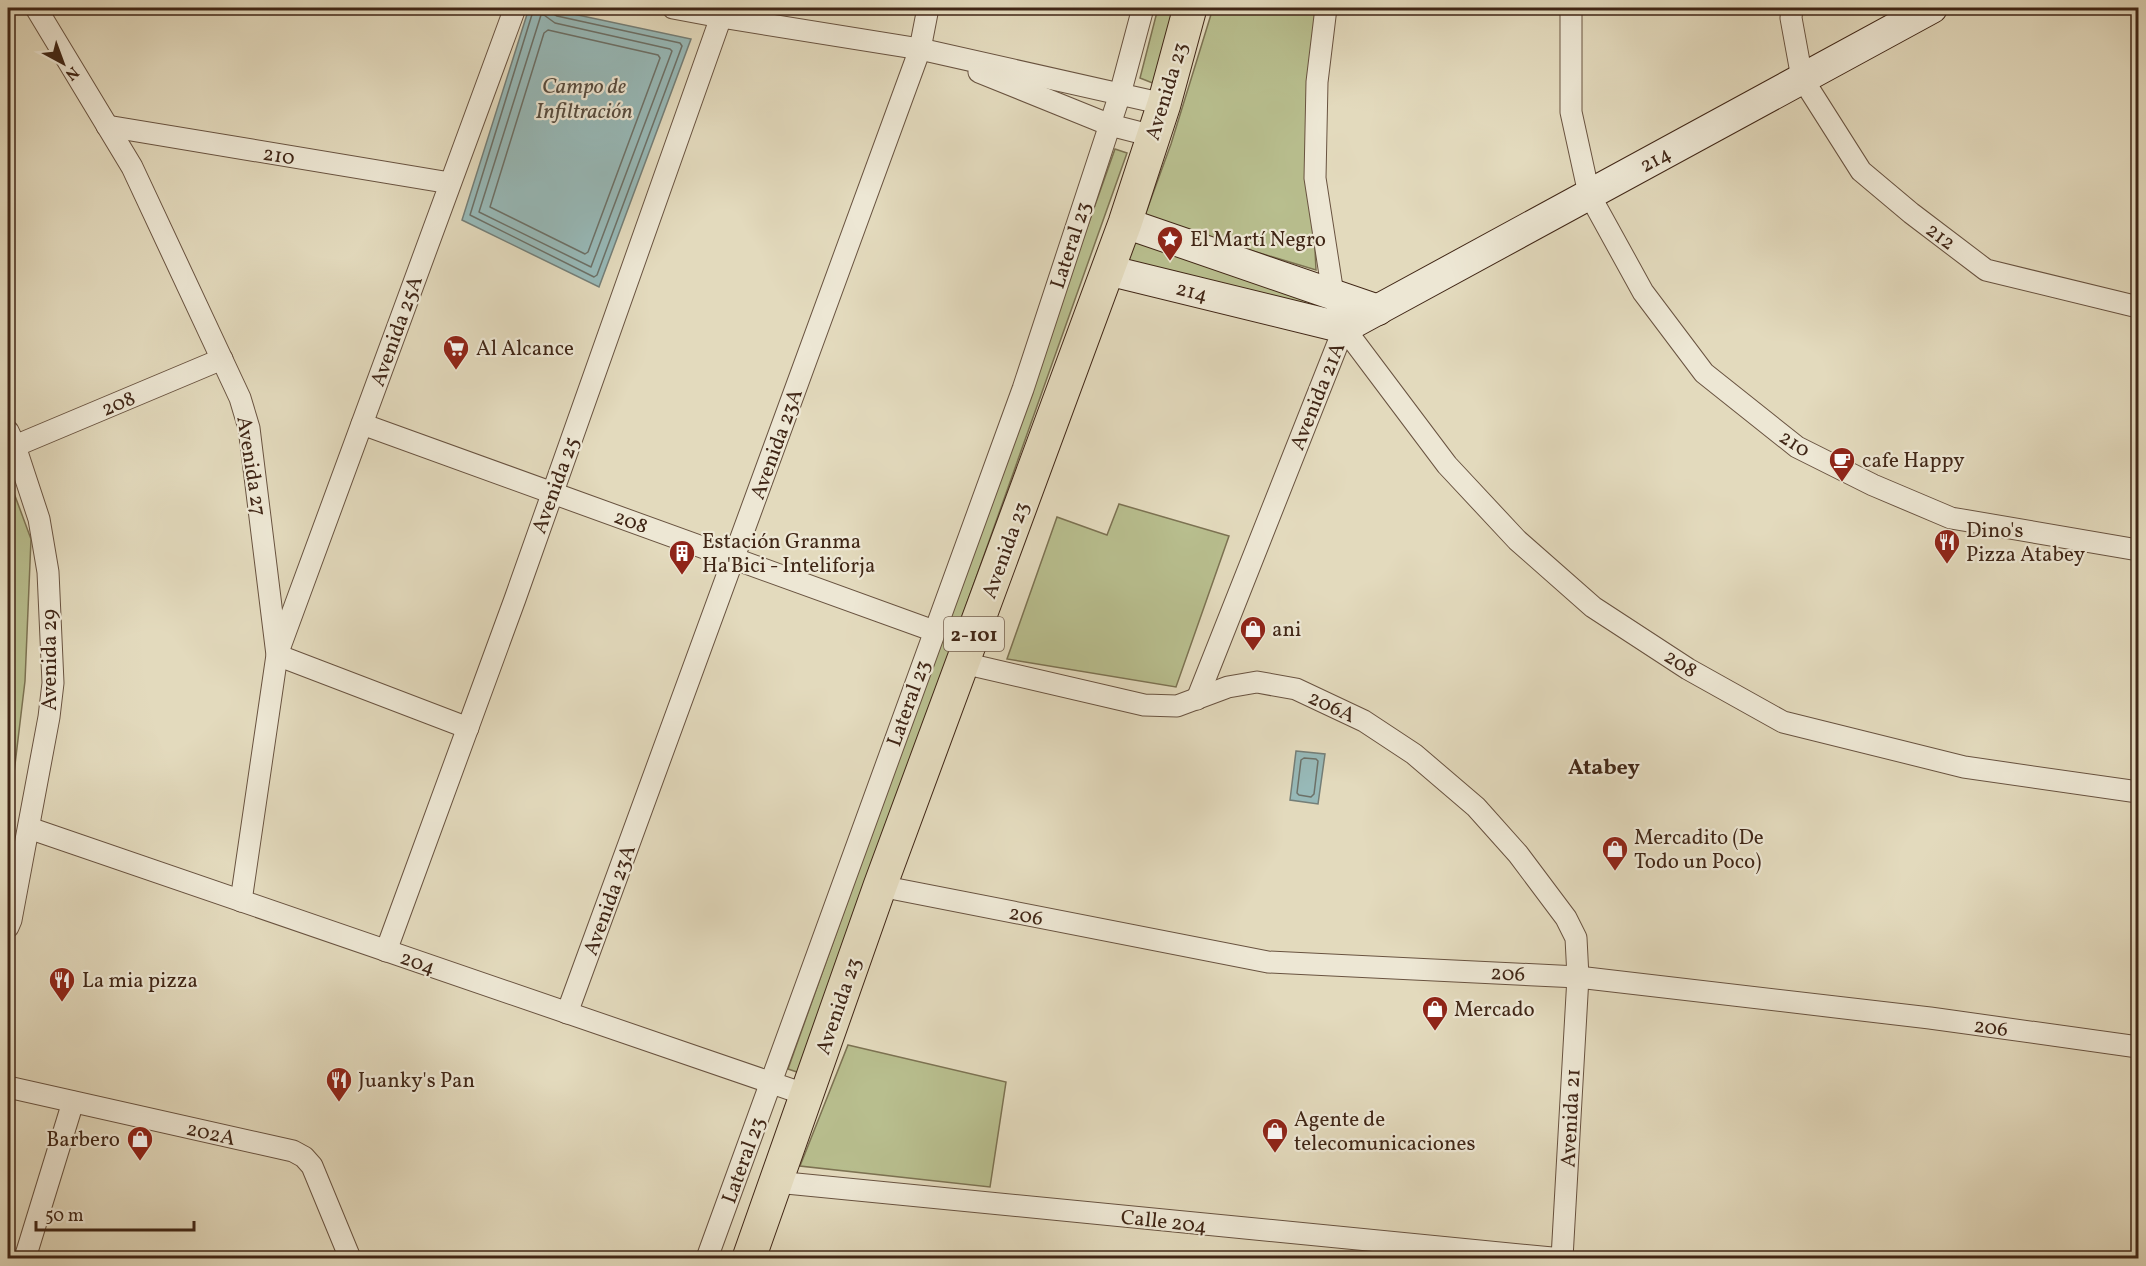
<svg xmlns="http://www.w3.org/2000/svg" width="2146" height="1266" viewBox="0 0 2146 1266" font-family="Vollkorn,serif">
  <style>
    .green { fill: #b8be8e; stroke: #7c7252; stroke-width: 1.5 }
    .water { fill: #97b9b8; stroke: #747e77; stroke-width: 1.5 }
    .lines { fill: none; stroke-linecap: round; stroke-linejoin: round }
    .shore { stroke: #6c7067; stroke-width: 1.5 }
    .street-casing { stroke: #695340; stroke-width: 23 }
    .secondary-casing { stroke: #402616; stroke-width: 32 }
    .primary-casing { stroke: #402616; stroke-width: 35 }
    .street { stroke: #ede7d4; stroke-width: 21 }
    .secondary { stroke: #ede7d4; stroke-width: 30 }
    .primary { stroke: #e3dabd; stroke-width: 33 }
    .labels { text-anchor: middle; stroke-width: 4.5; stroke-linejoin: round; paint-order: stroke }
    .shield { fill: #ede7d4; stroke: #74604f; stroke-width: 1.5 }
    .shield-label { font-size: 20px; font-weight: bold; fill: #402616 }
    .street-label { font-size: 21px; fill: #402616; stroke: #ede7d4 }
    .poi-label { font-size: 21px; fill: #402616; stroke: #ede7d4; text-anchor: start }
    .water-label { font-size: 22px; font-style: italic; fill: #564b3e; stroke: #ede7d4 }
    .neighbourhood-label { font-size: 22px; font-weight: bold; fill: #402616; stroke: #ede7d4 }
  </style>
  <rect width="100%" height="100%" fill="#e3dabd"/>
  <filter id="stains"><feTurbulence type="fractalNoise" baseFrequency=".00333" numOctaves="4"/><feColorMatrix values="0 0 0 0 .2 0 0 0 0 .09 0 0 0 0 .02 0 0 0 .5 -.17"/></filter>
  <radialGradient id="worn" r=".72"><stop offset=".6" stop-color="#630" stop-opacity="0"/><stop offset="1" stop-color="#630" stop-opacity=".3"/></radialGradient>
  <g class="green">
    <path d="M1158,8H1174L1155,84L1140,78Z"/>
    <path d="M1213,8H1317L1307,84L1316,270L1144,218L1171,144Z"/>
    <path d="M1115,149L1127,153L800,1073L788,1069Z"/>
    <path d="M1136,237L1327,302L1331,319L1126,266Z"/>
    <path d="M8,477L31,539L25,681L8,823Z"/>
    <path d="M1119,504L1229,536L1176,687L1007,659L1057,517L1107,535Z"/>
    <path d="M848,1045L1006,1082L990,1187L800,1166Z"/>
  </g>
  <g class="water">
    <path d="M529,8H545L691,39L599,287L462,220Z"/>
    <path d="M1296,751L1325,754L1318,804L1290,800Z"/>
  </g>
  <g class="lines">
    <g class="shore">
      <path d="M534,8L470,215L594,277L597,275L682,46L680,43L557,16L552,13L551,8"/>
      <path d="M541,15H544L555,23L670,49L672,51L591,267L479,212Z"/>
      <path d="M548,30L658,55L660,58L588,252L585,254L490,207L544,33Z"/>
      <path d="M1304,758L1316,759L1318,761L1314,794L1311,797L1299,795L1297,793L1301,760Z"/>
    </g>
    <g class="street-casing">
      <g id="street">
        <path d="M36,8L132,167L240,398L249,428L277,655L241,901"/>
        <path d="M673,8L721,17L920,49L1164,104"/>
        <path d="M1326,8L1317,82L1315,178L1333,294L1344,328L1447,465L1517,540L1593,607L1688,669L1783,722L1964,767L2138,792"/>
        <path d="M1571,8V112L1589,194L1643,292L1704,373L1797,447L1873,485L1951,518L2138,550"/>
        <path d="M1792,8L1791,18L1802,78L1861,171L1911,213L1986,270L2138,307"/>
        <path d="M979,72L1110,125L1153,136"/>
        <path d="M107,126L450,183"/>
        <path d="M362,424L934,631"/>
        <path d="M8,431L15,446L39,519L48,572L53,683L49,717L11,920L8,927"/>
        <path d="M15,446L222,359"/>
        <path d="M278,652L515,8"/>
        <path d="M277,655L468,728"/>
        <path d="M963,663L1144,705L1177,706L1228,687L1257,682L1296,689L1364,721L1414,754L1476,807L1518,854L1566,918L1576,938L1578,977L1562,1258"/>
        <path d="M1197,699L1344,328"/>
        <path d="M29,828L807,1095"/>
        <path d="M880,886L1268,962L1578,977L1930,1018L2138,1047"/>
        <path d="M386,951L515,599L721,17"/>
        <path d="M567,1013L920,49L928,8"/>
        <path d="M8,1087L293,1151L304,1157L312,1166L350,1258"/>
        <path d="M776,1182L1552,1258"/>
        <path d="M25,1258L73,1102"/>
        <path d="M707,1258L1023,389L1120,94L1143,8"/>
      </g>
    </g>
    <g class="secondary-casing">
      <g id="secondary">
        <path d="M1125,223L1378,310"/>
        <path d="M1107,270L1344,328L1932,8"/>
      </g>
    </g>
    <g class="primary-casing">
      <path id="primary" d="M749,1258L880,886L1125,223L1164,104L1190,8"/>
    </g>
    <use href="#street" class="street"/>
    <use href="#secondary" class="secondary"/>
    <use href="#primary" class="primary"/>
  </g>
  <defs>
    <g id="sight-pin" transform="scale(1.35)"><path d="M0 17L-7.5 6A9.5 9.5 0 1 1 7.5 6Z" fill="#8f2418" stroke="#ede7d4"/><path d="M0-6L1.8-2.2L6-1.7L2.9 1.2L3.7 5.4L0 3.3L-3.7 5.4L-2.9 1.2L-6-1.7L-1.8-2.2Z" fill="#fff"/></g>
    <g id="supermarket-pin" transform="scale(1.35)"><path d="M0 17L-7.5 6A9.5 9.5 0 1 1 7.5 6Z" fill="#8f2418" stroke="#ede7d4"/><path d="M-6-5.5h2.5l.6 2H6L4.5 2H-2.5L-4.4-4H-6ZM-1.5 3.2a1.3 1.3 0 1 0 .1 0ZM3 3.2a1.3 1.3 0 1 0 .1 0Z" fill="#fff"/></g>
    <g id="cafe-pin" transform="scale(1.35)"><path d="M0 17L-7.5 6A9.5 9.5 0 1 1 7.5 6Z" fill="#8f2418" stroke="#ede7d4"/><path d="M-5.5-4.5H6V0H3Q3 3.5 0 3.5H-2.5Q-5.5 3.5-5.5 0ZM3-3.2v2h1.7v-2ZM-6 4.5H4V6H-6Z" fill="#fff"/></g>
    <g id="restaurant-pin" transform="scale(1.35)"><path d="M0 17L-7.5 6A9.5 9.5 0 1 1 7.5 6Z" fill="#8f2418" stroke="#ede7d4"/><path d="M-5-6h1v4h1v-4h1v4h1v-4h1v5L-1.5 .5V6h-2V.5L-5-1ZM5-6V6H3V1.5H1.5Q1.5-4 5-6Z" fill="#fff"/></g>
    <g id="building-pin" transform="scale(1.35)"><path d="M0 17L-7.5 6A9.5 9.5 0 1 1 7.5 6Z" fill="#8f2418" stroke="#ede7d4"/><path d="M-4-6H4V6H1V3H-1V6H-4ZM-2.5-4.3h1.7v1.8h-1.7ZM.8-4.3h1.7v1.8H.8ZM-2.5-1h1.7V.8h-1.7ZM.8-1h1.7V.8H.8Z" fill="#fff"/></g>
    <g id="shop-pin" transform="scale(1.35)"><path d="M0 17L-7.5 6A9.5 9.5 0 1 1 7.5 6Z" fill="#8f2418" stroke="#ede7d4"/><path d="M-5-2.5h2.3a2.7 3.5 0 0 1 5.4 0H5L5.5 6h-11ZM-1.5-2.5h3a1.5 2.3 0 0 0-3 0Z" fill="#fff"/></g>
  </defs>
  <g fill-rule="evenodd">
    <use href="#sight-pin" x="1170" y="239"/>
    <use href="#supermarket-pin" x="456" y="348"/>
    <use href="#cafe-pin" x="1842" y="460"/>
    <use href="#restaurant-pin" x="1947" y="542"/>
    <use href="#building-pin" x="682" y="553"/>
    <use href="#shop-pin" x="1253" y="629"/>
    <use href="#shop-pin" x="1615" y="849"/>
    <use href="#restaurant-pin" x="62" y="980"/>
    <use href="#shop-pin" x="1435" y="1009"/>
    <use href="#restaurant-pin" x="339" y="1080"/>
    <use href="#shop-pin" x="1275" y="1131"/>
    <use href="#shop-pin" x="140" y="1139"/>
  </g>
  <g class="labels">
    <rect class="shield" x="944" y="617" width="60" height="34" rx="4.5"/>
    <g class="shield-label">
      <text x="974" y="641">2-101</text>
    </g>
    <g class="street-label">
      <text transform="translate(1166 91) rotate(-73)" y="7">Avenida 23</text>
      <text transform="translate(279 155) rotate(9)" y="7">210</text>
      <text transform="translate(1655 159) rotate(-29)" y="7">214</text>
      <text transform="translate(1941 236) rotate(37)" y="7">212</text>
      <text transform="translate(1070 245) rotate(-72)" y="7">Lateral 23</text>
      <text transform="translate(1192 291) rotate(14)" y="7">214</text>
      <text transform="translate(396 331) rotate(-70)" y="7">Avenida 25A</text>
      <text transform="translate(1317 396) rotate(-68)" y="7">Avenida 21A</text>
      <text transform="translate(118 403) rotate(-23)" y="7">208</text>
      <text transform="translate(1795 443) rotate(33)" y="7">210</text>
      <text transform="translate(776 444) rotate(-70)" y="7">Avenida 23A</text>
      <text transform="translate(252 466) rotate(81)" y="7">Avenida 27</text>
      <text transform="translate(555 485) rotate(-70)" y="7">Avenida 25</text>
      <text transform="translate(631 521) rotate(20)" y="7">208</text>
      <text transform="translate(1005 550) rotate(-70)" y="7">Avenida 23</text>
      <text transform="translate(49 660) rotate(-90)" y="7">Avenida 29</text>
      <text transform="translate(1681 663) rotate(32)" y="7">208</text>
      <text transform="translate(908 703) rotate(-70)" y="7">Lateral 23</text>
      <text transform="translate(1332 706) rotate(25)" y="7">206A</text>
      <text transform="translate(609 900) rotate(-70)" y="7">Avenida 23A</text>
      <text transform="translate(1026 915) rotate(11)" y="7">206</text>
      <text transform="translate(418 962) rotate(19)" y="7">204</text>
      <text transform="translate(1508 973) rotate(3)" y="7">206</text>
      <text transform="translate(838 1006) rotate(-71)" y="7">Avenida 23</text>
      <text transform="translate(1991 1027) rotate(8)" y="7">206</text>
      <text transform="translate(1570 1118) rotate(-87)" y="7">Avenida 21</text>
      <text transform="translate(211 1133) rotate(13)" y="7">202A</text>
      <text transform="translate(743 1160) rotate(-70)" y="7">Lateral 23</text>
      <text transform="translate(1164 1221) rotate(6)" y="7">Calle 204</text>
    </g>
    <g class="poi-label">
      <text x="1190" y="246">El Martí Negro</text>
      <text x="476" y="355">Al Alcance</text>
      <text x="1862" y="467">cafe Happy</text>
      <text x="1966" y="537">Dino's<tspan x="1966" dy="24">Pizza Atabey</tspan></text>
      <text x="702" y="548">Estación Granma<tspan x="702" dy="24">Ha'Bici - Inteliforja</tspan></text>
      <text x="1272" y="636">ani</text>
      <text x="1634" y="844">Mercadito (De<tspan x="1634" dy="24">Todo un Poco)</tspan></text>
      <text x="82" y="987">La mia pizza</text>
      <text x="1454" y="1016">Mercado</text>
      <text x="358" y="1087">Juanky's Pan</text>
      <text x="1294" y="1126">Agente de<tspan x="1294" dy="24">telecomunicaciones</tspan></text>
      <text x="120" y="1146" text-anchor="end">Barbero</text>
    </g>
    <g class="water-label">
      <text x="584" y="93">Campo de<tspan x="584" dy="25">Infiltración</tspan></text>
    </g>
    <g class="neighbourhood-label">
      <text x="1604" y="774">Atabey</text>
    </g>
  </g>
  <rect width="2146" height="1266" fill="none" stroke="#e3dabd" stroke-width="30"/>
  <rect x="9" y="9" width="2128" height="1248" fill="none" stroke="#402616" stroke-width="3"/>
  <rect x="15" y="15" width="2116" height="1236" fill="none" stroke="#402616" stroke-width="1.5"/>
  <g transform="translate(63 63) rotate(139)" stroke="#ede7d4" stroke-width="4.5" paint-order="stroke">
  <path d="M0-4.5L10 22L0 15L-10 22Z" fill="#402616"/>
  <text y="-9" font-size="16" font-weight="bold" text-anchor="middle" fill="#402616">N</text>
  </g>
  <path d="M36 1221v9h158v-9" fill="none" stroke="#402616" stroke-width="3"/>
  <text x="45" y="1221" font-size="18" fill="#402616" stroke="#ede7d4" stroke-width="4.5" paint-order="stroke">50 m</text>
  <rect width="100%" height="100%" filter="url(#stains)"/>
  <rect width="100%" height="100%" fill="url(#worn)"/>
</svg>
